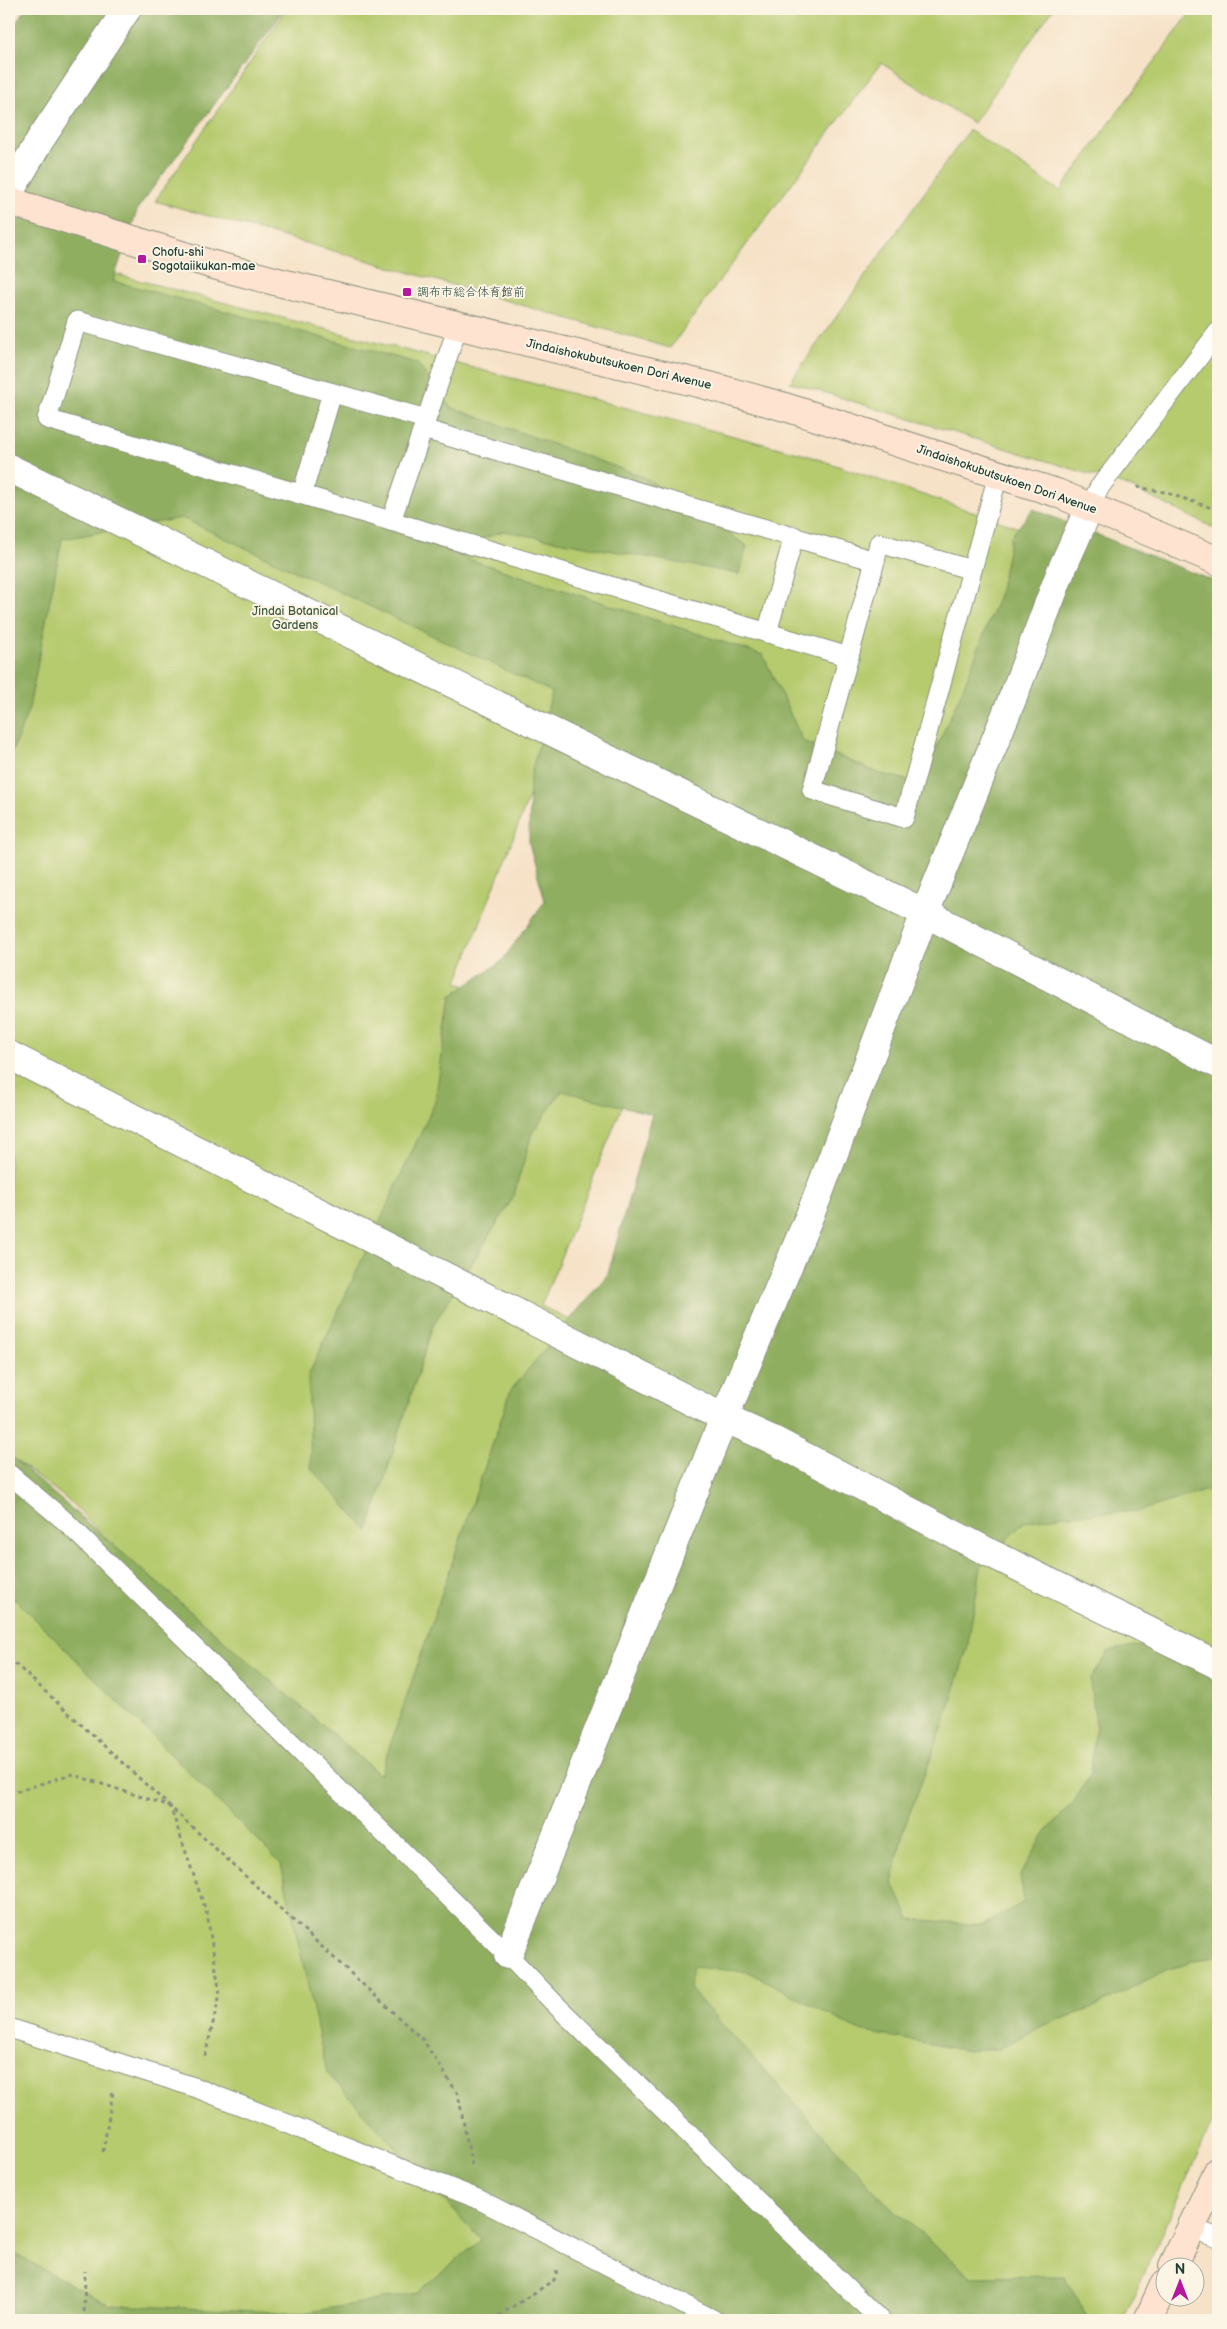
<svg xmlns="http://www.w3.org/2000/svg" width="1227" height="2329" viewBox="0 0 1227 2329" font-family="'Balsamiq Sans','Klee One',sans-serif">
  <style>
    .green { fill: #b6ca6e; stroke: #6a8451; fill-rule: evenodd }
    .forest { fill: #90ae61; stroke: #58764a }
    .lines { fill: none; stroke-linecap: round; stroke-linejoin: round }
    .lane-casing { stroke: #8a907e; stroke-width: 21 }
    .street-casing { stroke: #8a907e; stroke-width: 30 }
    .secondary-casing { stroke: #8a907e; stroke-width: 30 }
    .path { stroke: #8a907e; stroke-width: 3; stroke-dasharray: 4 4; stroke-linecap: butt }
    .lane { stroke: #fff; stroke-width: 19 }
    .street { stroke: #fff; stroke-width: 28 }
    .secondary { stroke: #fee3d1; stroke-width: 28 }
    .poi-dot { fill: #b5179e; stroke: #fcf5e5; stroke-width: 2 }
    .labels { text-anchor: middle; stroke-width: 4; stroke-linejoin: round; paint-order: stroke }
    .poi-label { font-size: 12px; fill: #1f3d34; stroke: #fcf5e5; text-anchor: start }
    .street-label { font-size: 12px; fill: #1f3d34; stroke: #fcf5e5 }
    .park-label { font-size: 12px; fill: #3d5940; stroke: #fcf5e5 }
  </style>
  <rect width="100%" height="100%" fill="#fcf5e5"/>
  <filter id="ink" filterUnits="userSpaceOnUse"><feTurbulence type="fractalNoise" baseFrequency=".02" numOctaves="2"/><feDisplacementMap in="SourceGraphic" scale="10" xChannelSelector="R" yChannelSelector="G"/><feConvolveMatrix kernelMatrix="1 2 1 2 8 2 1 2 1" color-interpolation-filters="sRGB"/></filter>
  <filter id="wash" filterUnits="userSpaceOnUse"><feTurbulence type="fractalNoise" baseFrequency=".0096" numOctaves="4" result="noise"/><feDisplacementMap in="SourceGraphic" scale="20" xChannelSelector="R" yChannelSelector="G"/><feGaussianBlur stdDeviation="1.12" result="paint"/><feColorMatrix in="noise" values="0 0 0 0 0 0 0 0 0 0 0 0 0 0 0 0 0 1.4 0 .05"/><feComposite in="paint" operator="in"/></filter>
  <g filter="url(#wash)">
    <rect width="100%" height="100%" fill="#f6e2c7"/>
    <g class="green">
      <path d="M287,9H1053L973,123L881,63L670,348L366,260L155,201Z"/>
      <path d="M1193,9H1218V530L1128,486L790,382L969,130L1060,191Z"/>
      <path d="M9,258L77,264L806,455L1099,555L1218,610V2110L1123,2320H900L646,2075L69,1501L9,1455ZM545,756L735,1128L643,1355L541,1306L637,1070L457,982Z"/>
      <path d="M9,1522L840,2320H9Z"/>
    </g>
    <path class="forest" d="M26,9H285L138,208L113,281L417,363L450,407L644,477L747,546L739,574L503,531L447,552L763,655L803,741L881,774L921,783L966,681L999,595L1011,536L1033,509L1218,583V1366L1211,1374L1218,1392V1480L1214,1488L1139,1511L1064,1515L1024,1522L981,1567L967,1649L946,1718L904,1828L892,1883L910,1919L983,1925L1024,1902L1020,1875L1046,1832L1074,1802L1090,1775L1096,1725L1090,1681L1109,1651L1134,1646L1218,1653V1955L1168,1969L1090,2009L1044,2025L999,2049L969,2051L860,2031L749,1972L693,1967L689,1988L883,2200L972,2277L1064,2276L1089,2320H9V2251L110,2305L304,2313L417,2293L481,2240L327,2073L281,1864L16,1600L9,1599V1455L380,1775L511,1390L608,1274L652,1114L562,1091L532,1133L513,1198L433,1325L368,1531L311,1468L308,1376L435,1102L451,996L502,961L545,901L529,843L530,778L552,692L182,518L62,539L29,708L9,760V32Z"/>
  </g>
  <g filter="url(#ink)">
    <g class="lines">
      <g class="lane-casing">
        <g id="lane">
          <path d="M458,326L423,429L875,561L879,543L972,570L998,475"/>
          <path d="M426,419L77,321L47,419L849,657"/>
          <path d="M302,494L332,393"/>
          <path d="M1090,506L1099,488L1218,332"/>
          <path d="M391,521L423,429"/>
          <path d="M875,561L812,790L904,818L972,570"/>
          <path d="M767,633L794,536"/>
          <path d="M9,1474L65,1521L508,1955L556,2005L880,2320"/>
          <path d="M9,2028L194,2087L478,2199L714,2320"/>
          <path d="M1191,2228L1218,2238"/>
        </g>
      </g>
      <g class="street-casing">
        <g id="street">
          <path d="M9,193L40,140L127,9"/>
          <path d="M9,468L925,913L1218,1064"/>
          <path d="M9,1055L724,1418L773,1440L990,1553L1218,1665"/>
          <path d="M508,1955L724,1418L817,1198L925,913L1015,692L1061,571L1090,506"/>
        </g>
      </g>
      <g class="secondary-casing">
        <g id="secondary">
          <path d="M9,201L210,264L282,283L706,385L785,407L1057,493L1218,561"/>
          <path d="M1173,2266L1218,2171"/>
          <path d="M1148,2320L1164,2285"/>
        </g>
      </g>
      <g class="path">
        <path d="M1137,487L1164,492L1218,510"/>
        <path d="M9,1658L423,2040L458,2094L472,2167"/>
        <path d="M9,1794L71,1774L170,1806L207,1914L220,1994L204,2060"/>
        <path d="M103,2152L113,2091"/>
        <path d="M84,2320L85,2271"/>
        <path d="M492,2320L554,2280L557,2270"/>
      </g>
      <use href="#lane" class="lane"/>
      <use href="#street" class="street"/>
      <use href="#secondary" class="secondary"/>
    </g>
  </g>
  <g class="poi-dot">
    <rect x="137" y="254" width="10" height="10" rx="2.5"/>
    <rect x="402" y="287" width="10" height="10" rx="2.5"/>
  </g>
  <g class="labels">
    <g class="poi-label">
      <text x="152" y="256">Chofu-shi<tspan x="152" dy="14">Sogotaiikukan-mae</tspan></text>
      <text x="417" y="296">調布市総合体育館前</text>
    </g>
    <g class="street-label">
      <text transform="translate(619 364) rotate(13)" y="4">Jindaishokubutsukoen Dori Avenue</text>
      <text transform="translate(1007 479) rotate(19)" y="4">Jindaishokubutsukoen Dori Avenue</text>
    </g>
    <g class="park-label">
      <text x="295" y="615">Jindai Botanical<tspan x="295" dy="14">Gardens</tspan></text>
    </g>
  </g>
  <rect width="1227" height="2329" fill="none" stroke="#fcf5e5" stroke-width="30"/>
  <g transform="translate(1180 2282)"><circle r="24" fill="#fcf5e5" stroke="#a4ab9e"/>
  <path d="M0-4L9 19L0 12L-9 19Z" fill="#b5179e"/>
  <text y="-8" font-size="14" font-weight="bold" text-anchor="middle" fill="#1f3d34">N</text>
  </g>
</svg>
